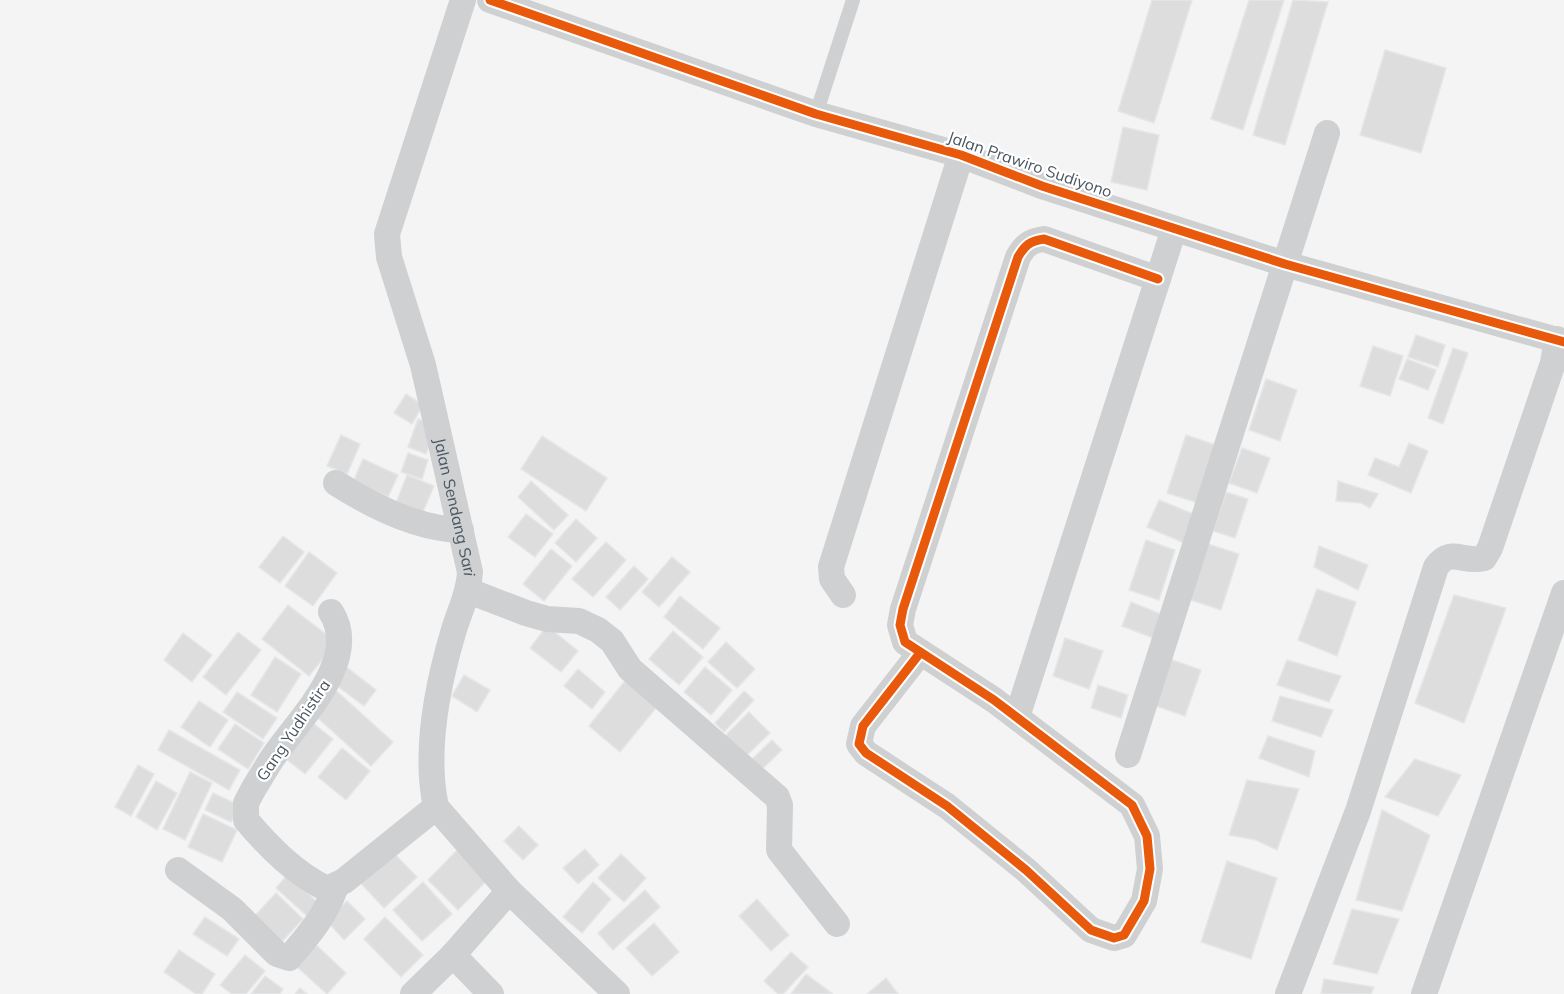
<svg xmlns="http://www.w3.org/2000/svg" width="1564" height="994" viewBox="0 0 1564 994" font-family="Mulish,sans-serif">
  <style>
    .building { fill: #ddddde; stroke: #e5e6e7; stroke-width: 1.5 }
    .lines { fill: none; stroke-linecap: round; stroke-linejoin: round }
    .lane { stroke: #ced0d2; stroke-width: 14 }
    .street { stroke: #ced0d2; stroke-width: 26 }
    .cycleway-casing { stroke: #fff; stroke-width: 13 }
    .cycleway { stroke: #e8590c; stroke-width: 9 }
    .labels { text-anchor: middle; stroke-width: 4.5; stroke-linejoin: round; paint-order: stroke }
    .street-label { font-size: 16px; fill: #4a5661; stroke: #fff }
  </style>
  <rect width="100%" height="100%" fill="#f4f4f4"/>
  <g class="building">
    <path d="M1152,0H1192L1154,123L1118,111Z"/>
    <path d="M1249,0H1284L1243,130L1211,119Z"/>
    <path d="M1293,0L1328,2L1285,145L1253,135Z"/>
    <path d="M1385,50L1446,68L1421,153L1360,135Z"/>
    <path d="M1123,127L1159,135L1147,190L1111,182Z"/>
    <path d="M1416,335L1445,345L1438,367L1408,357Z"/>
    <path d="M1373,346L1403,356L1390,396L1360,386Z"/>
    <path d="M1453,348L1468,353L1443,424L1428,418Z"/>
    <path d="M1407,359L1436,370L1428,390L1399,379Z"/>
    <path d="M1266,379L1297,390L1280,441L1249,430Z"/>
    <path d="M406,394L423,405L412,424L394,413Z"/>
    <path d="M418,419L436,425L426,454L408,447Z"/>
    <path d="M341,435L360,444L347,474L327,466Z"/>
    <path d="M1186,435L1219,446L1201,504L1167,493Z"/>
    <path d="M542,436L607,478L586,511L521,469Z"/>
    <path d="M1409,443L1428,451L1411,493L1368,475L1375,458L1399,467Z"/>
    <path d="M1242,448L1270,458L1257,493L1229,483Z"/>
    <path d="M408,453L428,460L422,479L401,472Z"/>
    <path d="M363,459L398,475L388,497L353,482Z"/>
    <path d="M407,475L434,486L420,519L394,508Z"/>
    <path d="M531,481L568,515L554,530L518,497Z"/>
    <path d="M1338,481L1366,490L1378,494L1370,508L1361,503L1336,501Z"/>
    <path d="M1226,492L1248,499L1235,538L1213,531Z"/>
    <path d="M1159,500L1196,515L1184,543L1147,527Z"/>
    <path d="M526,514L553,534L535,557L508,537Z"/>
    <path d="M576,519L597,538L576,562L555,543Z"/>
    <path d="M283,536L304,552L280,583L259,567Z"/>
    <path d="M1146,540L1175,550L1159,600L1129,590Z"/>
    <path d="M606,542L626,560L593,597L572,579Z"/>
    <path d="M1205,543L1239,554L1221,610L1188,599Z"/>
    <path d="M1319,546L1368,565L1358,590L1314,567Z"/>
    <path d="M551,549L572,566L544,601L523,584Z"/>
    <path d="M309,552L337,573L313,606L285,586Z"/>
    <path d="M672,557L690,572L659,607L642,592Z"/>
    <path d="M634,566L648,579L620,610L606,597Z"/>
    <path d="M1317,589L1356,602L1337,656L1298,640Z"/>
    <path d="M1454,595L1506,608L1464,723L1415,703Z"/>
    <path d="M680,596L720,628L703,649L664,617Z"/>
    <path d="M1131,602L1168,617L1158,640L1122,626Z"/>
    <path d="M288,605L336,642L309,676L262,639Z"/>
    <path d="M547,626L578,651L561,672L530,648Z"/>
    <path d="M673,631L703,657L679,685L649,659Z"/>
    <path d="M238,632L261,650L226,695L203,677Z"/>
    <path d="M183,633L212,655L192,682L164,660Z"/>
    <path d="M1065,638L1103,651L1089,689L1053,676Z"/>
    <path d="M726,642L755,669L737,688L708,662Z"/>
    <path d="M275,657L301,674L277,712L251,695Z"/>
    <path d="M1170,659L1201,670L1185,716L1153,705Z"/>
    <path d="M1287,660L1341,676L1329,702L1277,685Z"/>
    <path d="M345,666L376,690L364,706L332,682Z"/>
    <path d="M705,667L732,690L711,715L684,692Z"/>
    <path d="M578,669L605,692L592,709L564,686Z"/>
    <path d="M464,675L490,690L477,712L452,696Z"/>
    <path d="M628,677L660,703L620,752L589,726Z"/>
    <path d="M1098,685L1128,695L1121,718L1091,708Z"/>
    <path d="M331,686L393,742L371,766L309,710Z"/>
    <path d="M744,691L754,700L724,732L715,723Z"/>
    <path d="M237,692L277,718L263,739L223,712Z"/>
    <path d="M1280,696L1333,710L1321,737L1272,721Z"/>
    <path d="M199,701L228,720L210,747L181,727Z"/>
    <path d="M749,712L770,733L742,760L722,739Z"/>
    <path d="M309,720L333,739L305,774L281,755Z"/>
    <path d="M235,724L264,743L248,769L218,749Z"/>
    <path d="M169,730L240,770L229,790L158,750Z"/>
    <path d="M1268,736L1315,751L1309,777L1259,758Z"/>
    <path d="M772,740L782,750L759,772L749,762Z"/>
    <path d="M342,748L370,771L346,800L318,777Z"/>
    <path d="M1415,759L1461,775L1438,816L1385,797Z"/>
    <path d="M138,765L154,774L131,816L115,807Z"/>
    <path d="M190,772L212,783L185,840L163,829Z"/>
    <path d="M1247,780L1299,789L1277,850L1256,840L1229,835Z"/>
    <path d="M156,781L177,793L157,830L136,817Z"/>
    <path d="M213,793L239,805L231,822L205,810Z"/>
    <path d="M1382,810L1430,835L1402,911L1356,900Z"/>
    <path d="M203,814L237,830L222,862L188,847Z"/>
    <path d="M519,826L538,845L523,860L504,841Z"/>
    <path d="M462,845L492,875L458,910L428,880Z"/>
    <path d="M387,846L417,877L384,908L355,877Z"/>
    <path d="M585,849L599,865L578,884L563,868Z"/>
    <path d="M621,854L646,878L624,902L598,878Z"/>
    <path d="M1227,861L1277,878L1251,959L1201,942Z"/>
    <path d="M288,874L319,904L308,917L276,888Z"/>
    <path d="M423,882L452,914L422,941L393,910Z"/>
    <path d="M593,882L611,899L582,933L563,917Z"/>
    <path d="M645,890L660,907L613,950L598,933Z"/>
    <path d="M276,893L303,919L275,949L248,923Z"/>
    <path d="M757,899L789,935L771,951L739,916Z"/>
    <path d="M347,901L365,919L344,940L327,921Z"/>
    <path d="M1352,909L1399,919L1377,974L1333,964Z"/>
    <path d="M205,917L239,939L227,956L193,934Z"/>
    <path d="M385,917L423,955L401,977L364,939Z"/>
    <path d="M654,923L679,952L652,976L626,948Z"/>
    <path d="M315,944L346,973L327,994L296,966Z"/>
    <path d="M179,950L215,974L202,994H196L164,972Z"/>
    <path d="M791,952L808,967L783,994H778L764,981Z"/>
    <path d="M245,955L265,971L246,994H232L220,985Z"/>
    <path d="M806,974L833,994H791Z"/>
    <path d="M265,976L283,989L280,994H251Z"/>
    <path d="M886,978L898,994H867Z"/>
    <path d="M1324,979L1374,987L1371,994H1321Z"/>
    <path d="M300,988L307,994H295Z"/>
  </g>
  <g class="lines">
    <path class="lane" d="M816,114L853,0"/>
    <g class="street">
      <path id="s1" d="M463,0L387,234L389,257L423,365L470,572C469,594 459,612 453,633C437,687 424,751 436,807L509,891L617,994"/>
      <path d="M490,0L816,114L961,155L1042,186L1285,264L1564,342"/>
      <path d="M336,483C372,506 418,529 461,530"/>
      <path d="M469,591L526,613L547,619L579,621L598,630L612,641L630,669L777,797L780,805L779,850L837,924"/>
      <path d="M843,595L832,579L831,567L961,155"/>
      <path d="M331,612C361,659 301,717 276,753C268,764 261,777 254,788L246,803V820C269,847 294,873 327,889L344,881L436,807"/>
      <path d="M920,653L863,726L859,744L866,753L947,806L1026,870L1091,930L1114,938L1124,935L1144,901L1150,869L1147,836L1132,805L994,700L905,642L900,625L903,609L1018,257C1025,245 1030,241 1044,239L1158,279"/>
      <path d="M1017,717L1174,229"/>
      <path d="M1128,755L1327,133"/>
      <path d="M178,870L232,909L277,954L289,958C309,935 326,915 336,886"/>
      <path d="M453,955L491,994"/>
      <path d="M413,994L453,955L509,891"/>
      <path d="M1288,994L1358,811L1436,567C1451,546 1463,564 1484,558L1490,548L1553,363L1557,339"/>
      <path d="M1424,994L1564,593"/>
    </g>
    <g class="cycleway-casing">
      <g id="cycleway">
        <path d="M490,0L816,114L961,155L1042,186L1285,264L1564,342"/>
        <path d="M920,653L863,726L859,744L866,753L947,806L1026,870L1091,930L1114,938L1124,935L1144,901L1150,869L1147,836L1132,805L994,700L905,642L900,625L903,609L1018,257C1025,245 1030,241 1044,239L1158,279"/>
      </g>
    </g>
    <use href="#cycleway" class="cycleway"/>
  </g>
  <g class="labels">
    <g class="street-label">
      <text transform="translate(1030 164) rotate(19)" y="6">Jalan Prawiro Sudiyono</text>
      <text dy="6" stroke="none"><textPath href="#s1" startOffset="528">Jalan Sendang Sari</textPath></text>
      <text transform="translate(293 730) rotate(-56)" y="6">Gang Yudhistira</text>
    </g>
  </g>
</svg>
